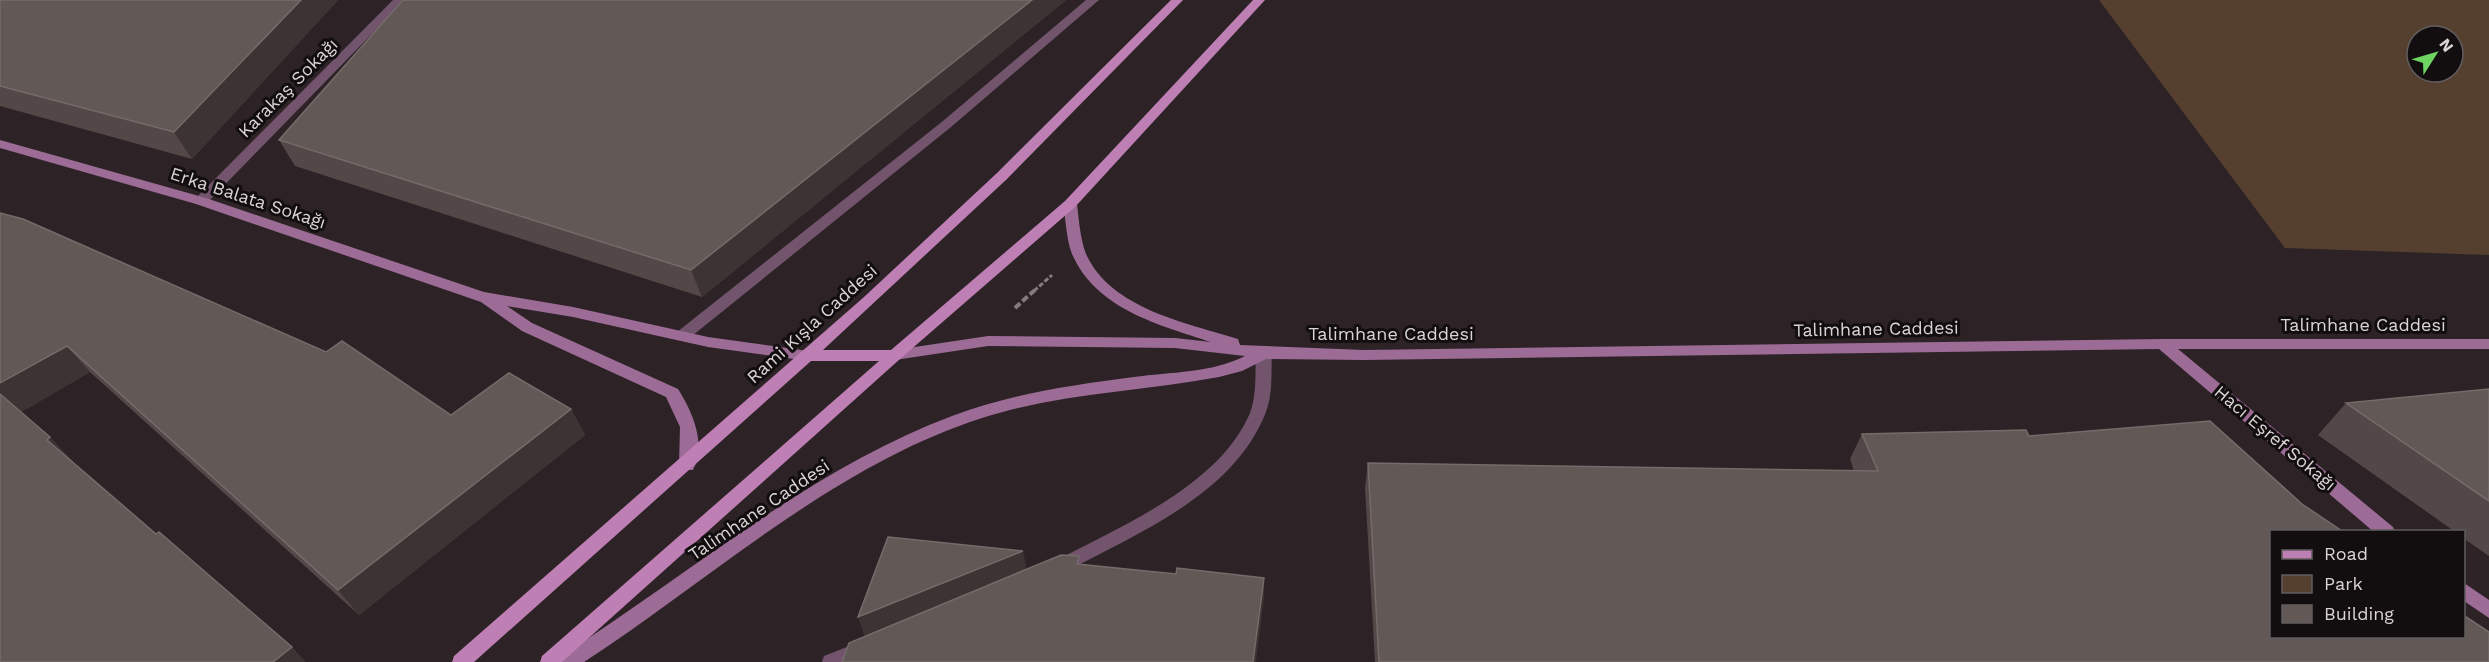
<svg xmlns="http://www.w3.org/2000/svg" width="2489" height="662" viewBox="0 0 2489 662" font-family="'Work Sans',sans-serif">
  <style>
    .green { fill: #554030; fill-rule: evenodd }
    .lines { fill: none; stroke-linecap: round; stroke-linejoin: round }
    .path-far1 { stroke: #847b7e; stroke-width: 3; stroke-dasharray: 5 2; stroke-linecap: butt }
    .path { stroke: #847b7e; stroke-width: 4; stroke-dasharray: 7 3; stroke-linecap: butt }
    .lane { fill: #72546d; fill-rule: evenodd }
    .street { fill: #72546d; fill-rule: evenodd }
    .secondary { fill: #9d6c96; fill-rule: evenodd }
    .primary { fill: #be7fb5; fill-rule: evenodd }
    .wall { fill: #534847 }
    .shaded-wall { fill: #3e3333 }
    .building { fill: #625856; stroke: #756b6a; stroke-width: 1.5 }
    .labels { text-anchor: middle; stroke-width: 6; stroke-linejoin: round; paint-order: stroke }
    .street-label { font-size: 18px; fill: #dbd4d6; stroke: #120e0f }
  </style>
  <rect width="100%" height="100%" fill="#2d2326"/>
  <path class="green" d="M2099,0H2489V255L2285,248ZM2417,36H2453V72H2417Z"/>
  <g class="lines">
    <path class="path-far1" d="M1034,291L1052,275"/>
    <path class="path" d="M1015,308L1036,289"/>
    <g class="lane">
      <path d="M1086,0H1099L951,127L687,340H677L674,336L677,332L943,121Z"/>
      <path d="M1264,348L1272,353C1271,372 1273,394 1266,412C1234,494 1140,532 1067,571L1061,573L1055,571L1052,566L1055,561C1121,526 1219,486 1250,413C1257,395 1255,372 1256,353Z"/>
      <path d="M862,641L869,643L871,649L869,655L851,662H822L824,656Z"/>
    </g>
    <path class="street" d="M393,0H405L206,204H196L194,201L196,198Z"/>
    <g class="secondary">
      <path d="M0,140L206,198L484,292L573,307L708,337L808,351L816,356L808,361L708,347L573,317L507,306L532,323L678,389C692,411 707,444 693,470H681L679,465L680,427L666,397L522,331L481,302L196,204L0,148Z"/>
      <path d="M1070,200L1077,204C1079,220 1080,238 1086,254C1111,309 1187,323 1238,339L1240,345L1364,350L2162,339H2489V349H2178L2393,527L2395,532H2374L2159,349L1364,360L1266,359L1242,371L1219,377C1140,392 1059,393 982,418C833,466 713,578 584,662H559L561,656C689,575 808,470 952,416C1010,394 1072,385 1134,377C1170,372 1212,373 1245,356L1175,348L988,346L895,360L890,359L887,355L895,350L988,336L1175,338L1211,342C1159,325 1096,309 1072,254C1066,238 1066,220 1063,204Z"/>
      <path d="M2464,583L2489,600V618L2464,601Z"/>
    </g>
    <path class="primary" d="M1171,0H1183L1007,179L823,350H891L1065,201L1253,0H1265L1075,207L900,359L562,662H540L542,656L879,361H811L474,662H452L454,656L864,297L997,173Z"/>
  </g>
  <g class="wall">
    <path d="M0,0H338L192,159L0,106Z"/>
    <path d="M403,0H1066L702,297L295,166L279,140Z"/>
    <path d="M0,213L451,415L571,409L585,435L359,615L90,372L21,412L50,437L75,464L156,534L292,647L305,662H0Z"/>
    <path d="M2489,389V556L2463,538V531H2454L2318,435L2346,403Z"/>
    <path d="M1862,434L2029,436L2302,504L2489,662H1375L1365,488L1368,463L1854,471L1850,459Z"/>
  </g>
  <g class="shaded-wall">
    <path d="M301,0H338L192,159L174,132Z"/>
    <path d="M1032,0H1066L702,297L691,270Z"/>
    <path d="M67,346L90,372L18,414L0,395V383Z"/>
    <path d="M571,409L585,435L359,615L338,590Z"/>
    <path d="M50,437L75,464L47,440Z"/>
    <path d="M1023,551L1027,571L865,637L858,617Z"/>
    <path d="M1264,578V598L1256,662H1253Z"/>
    <path d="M292,647L305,662H273Z"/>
  </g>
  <g class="building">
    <path d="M0,0H301L174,132L0,86Z"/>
    <path d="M403,0H1032L691,270L279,140Z"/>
    <path d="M0,213L23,219L326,352L342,341L451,415L509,373L571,409L338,590L67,346L0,383Z"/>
    <path d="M2489,389V501L2346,403Z"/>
    <path d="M0,394L50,437L47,440L156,534L159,532L292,647L273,662H0Z"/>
    <path d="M2210,421L2302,504L2342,531H2271V636H2463V615L2489,632V662H1379L1368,463L1878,471L1862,434L2026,430L2029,436Z"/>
    <path d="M888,537L1023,551L858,617Z"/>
    <path d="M1061,555L1079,556L1077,564L1176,574L1177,568L1264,578L1253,662H842L849,643Z"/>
  </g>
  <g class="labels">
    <g class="street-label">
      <text transform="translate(288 88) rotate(-45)" y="6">Karakaş Sokağı</text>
      <text transform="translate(248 198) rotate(18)" y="6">Erka Balata Sokağı</text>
      <text transform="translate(812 324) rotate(-42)" y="6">Rami Kışla Caddesi</text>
      <text x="2363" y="331">Talimhane Caddesi</text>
      <text transform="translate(1876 329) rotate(-1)" y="6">Talimhane Caddesi</text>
      <text x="1391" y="340">Talimhane Caddesi</text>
      <text transform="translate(2275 438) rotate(40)" y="6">Hacı Eşref Sokağı</text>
      <text transform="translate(759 510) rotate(-34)" y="6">Talimhane Caddesi</text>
    </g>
  </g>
  <rect x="2270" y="530" width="195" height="108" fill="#120e0f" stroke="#625d5f" stroke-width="1.5"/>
  <rect x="2282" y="550" width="30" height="9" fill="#be7fb5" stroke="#625d5f" stroke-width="1.5"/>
  <text x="2324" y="560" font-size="18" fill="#dbd4d6">Road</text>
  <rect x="2282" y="575" width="30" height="18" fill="#554030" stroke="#625d5f" stroke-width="1.5"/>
  <text x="2324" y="590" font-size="18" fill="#dbd4d6">Park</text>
  <rect x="2282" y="605" width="30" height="18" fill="#625856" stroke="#625d5f" stroke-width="1.5"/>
  <text x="2324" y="620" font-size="18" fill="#dbd4d6">Building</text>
  <g transform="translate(2435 54) rotate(53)"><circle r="28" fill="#120e0f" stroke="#625d5f" stroke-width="1.5"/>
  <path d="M0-4.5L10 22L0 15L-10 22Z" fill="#6ed361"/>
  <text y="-9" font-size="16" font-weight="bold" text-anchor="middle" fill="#dbd4d6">N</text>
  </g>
</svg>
